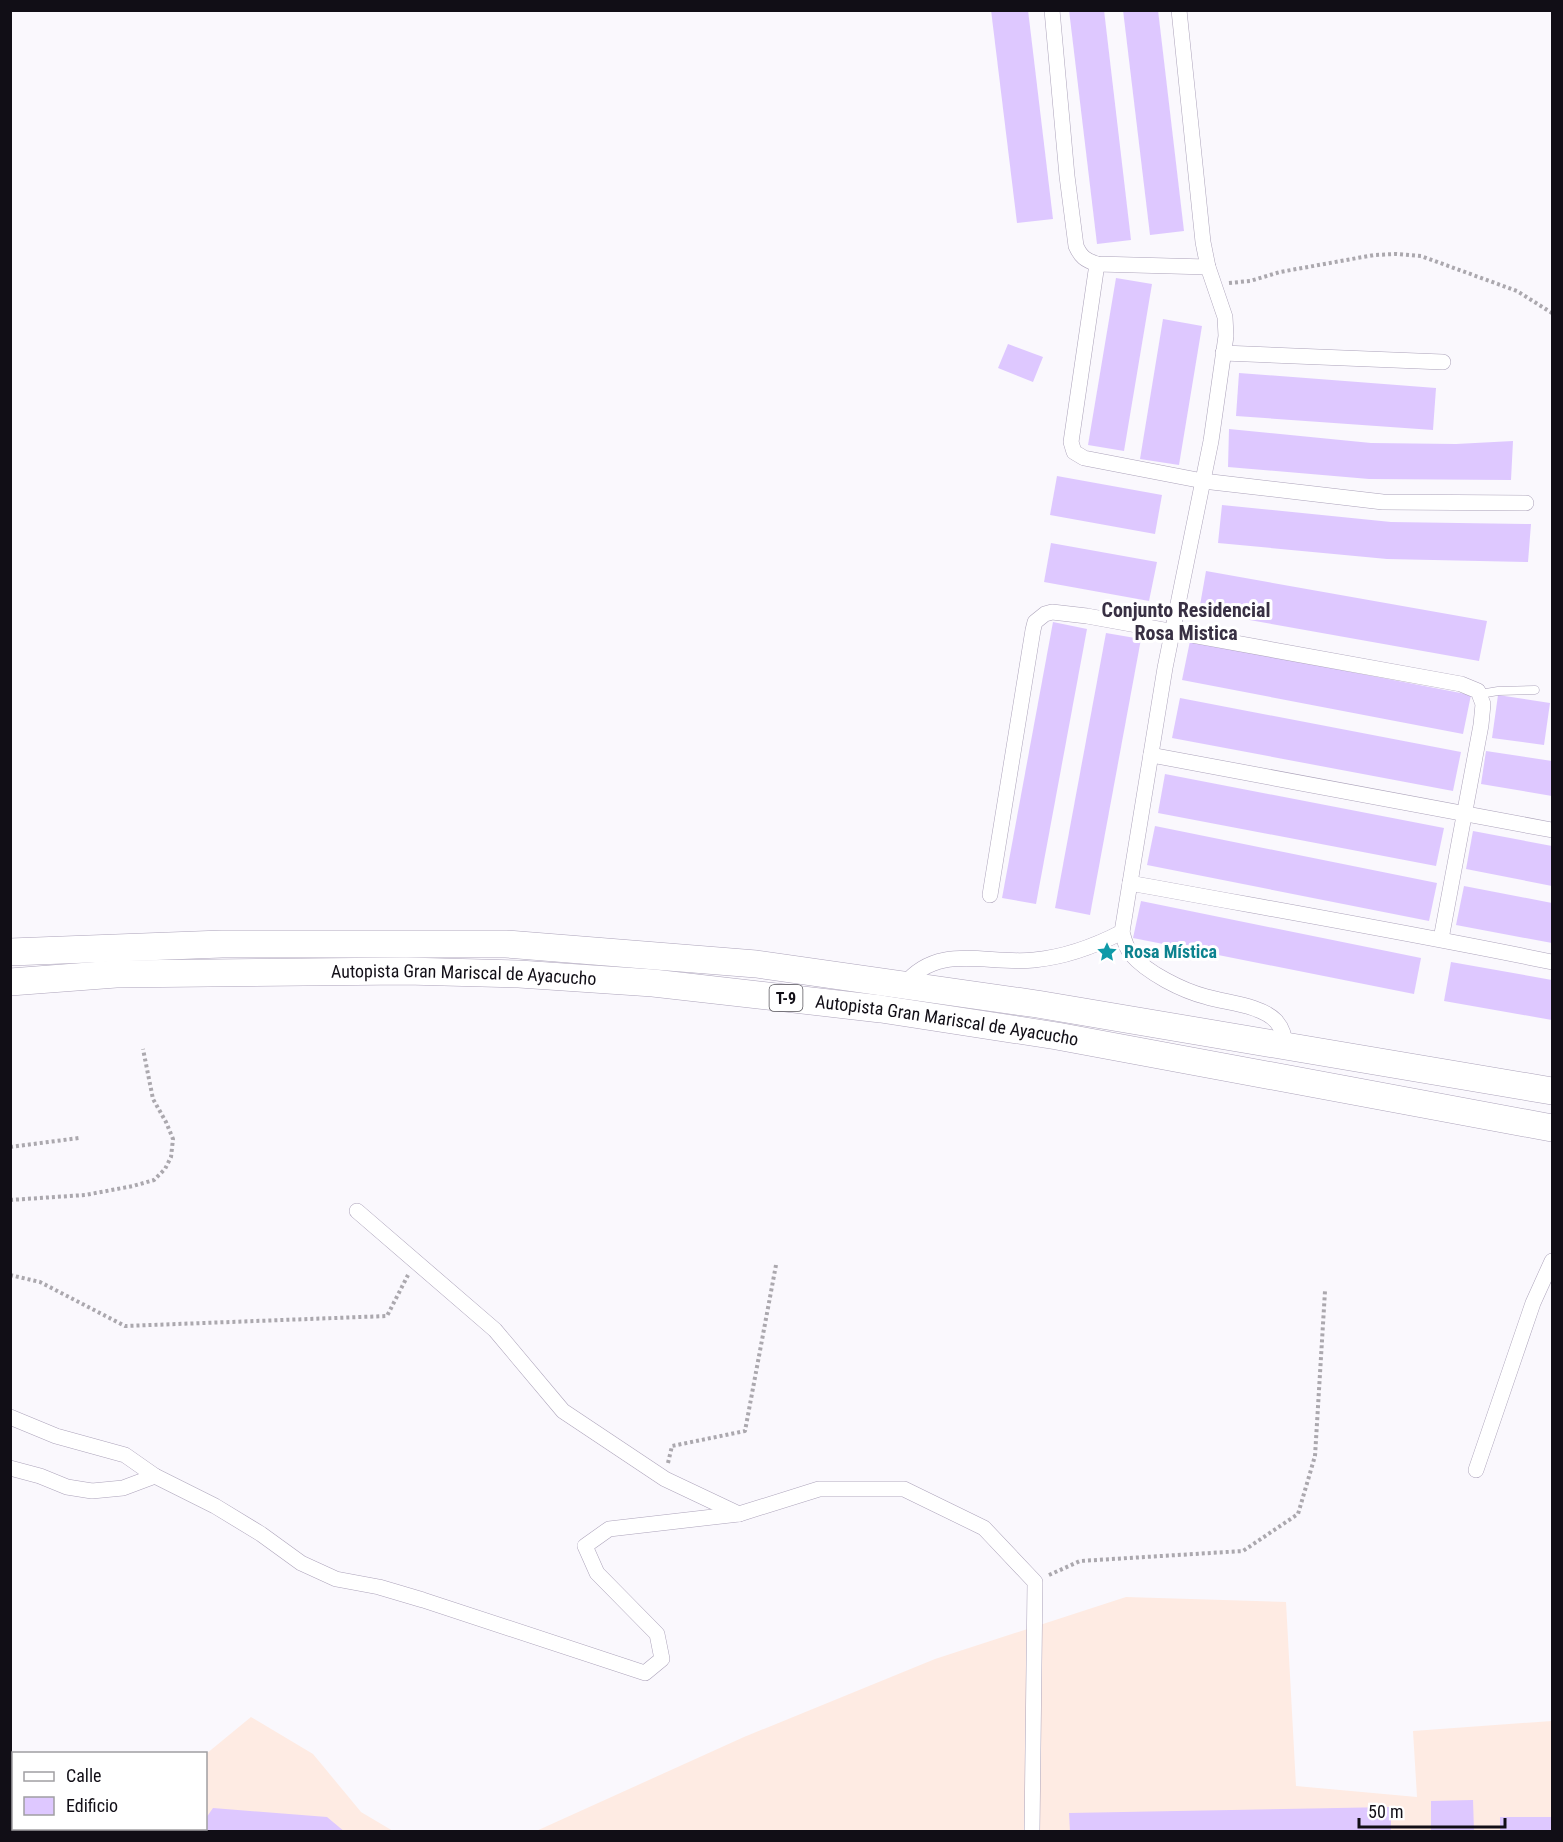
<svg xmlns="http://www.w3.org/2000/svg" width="1563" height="1842" viewBox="0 0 1563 1842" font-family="'Roboto Condensed',sans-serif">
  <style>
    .industrial { fill: #feebe3 }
    .building { fill: #dec8ff }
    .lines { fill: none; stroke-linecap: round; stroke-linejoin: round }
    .lane-casing { stroke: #aca3ba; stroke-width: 9 }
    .street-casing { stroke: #aca3ba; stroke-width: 16 }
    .highway-casing { stroke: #aca3ba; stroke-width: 28 }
    .path { stroke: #aba8ae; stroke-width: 4; stroke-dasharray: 3 3; stroke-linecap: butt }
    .lane { stroke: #fff; stroke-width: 8 }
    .street { stroke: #fff; stroke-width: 15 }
    .highway { stroke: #fff; stroke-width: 27 }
    .labels { text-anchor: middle; stroke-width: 6; stroke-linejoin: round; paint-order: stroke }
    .shield { fill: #fff; stroke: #58565c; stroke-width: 1.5 }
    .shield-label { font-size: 16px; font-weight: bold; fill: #110e16 }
    .culture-label { font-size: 18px; font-weight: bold; fill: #0d838f; stroke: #fff; text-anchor: start }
    .street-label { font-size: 18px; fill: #110e16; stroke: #fff }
    .neighbourhood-label { font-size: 20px; font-weight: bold; fill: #383043; stroke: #fff }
  </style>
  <rect width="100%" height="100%" fill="#faf8fd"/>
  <g class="industrial">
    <path d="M1126,1597L1286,1602L1296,1786L1417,1797L1413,1731L1552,1721V1831L534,1832L744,1737L935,1659Z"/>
    <path d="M251,1717L313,1754L361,1812L393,1831L159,1832L161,1829L206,1828V1754Z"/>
  </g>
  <g class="building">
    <path d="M991,10H1028L1053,219L1017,223Z"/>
    <path d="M1069,10H1104L1131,240L1097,244Z"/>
    <path d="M1123,10H1158L1184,231L1150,235Z"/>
    <path d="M1116,278L1152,284L1124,451L1088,445Z"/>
    <path d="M1163,319L1202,326L1179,465L1140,459Z"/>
    <path d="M1008,344L1043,357L1033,382L998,368Z"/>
    <path d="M1239,373L1436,388L1433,430L1236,416Z"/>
    <path d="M1229,429L1371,443L1456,444L1513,441L1511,480L1369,479L1228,467Z"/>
    <path d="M1057,476L1162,495L1155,534L1050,515Z"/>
    <path d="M1222,505L1391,522L1531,524L1528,562L1387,559L1218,543Z"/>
    <path d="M1051,543L1157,562L1149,601L1044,582Z"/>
    <path d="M1206,571L1487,621L1479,661L1199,611Z"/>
    <path d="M1053,622L1087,629L1036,904L1002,898Z"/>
    <path d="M1106,633L1141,639L1090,915L1055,908Z"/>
    <path d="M1190,641L1471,695L1463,734L1182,680Z"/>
    <path d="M1498,695L1550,703L1544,745L1492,738Z"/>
    <path d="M1180,698L1461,752L1453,791L1172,738Z"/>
    <path d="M1486,751L1552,761V796L1481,784Z"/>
    <path d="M1165,774L1444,828L1436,866L1158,813Z"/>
    <path d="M1155,826L1437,883L1429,921L1147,865Z"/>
    <path d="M1473,831L1552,846V886L1466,869Z"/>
    <path d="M1464,886L1552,903V943L1456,925Z"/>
    <path d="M1141,901L1421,958L1414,994L1133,938Z"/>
    <path d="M1451,962L1552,980V1020L1444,1001Z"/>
    <path d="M1473,1800L1474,1832H1431V1801Z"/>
    <path d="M1391,1807V1832H1070L1069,1813Z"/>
    <path d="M213,1808L327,1817L345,1832H195L197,1828H206V1818Z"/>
    <rect x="1500" y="1817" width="52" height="15"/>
  </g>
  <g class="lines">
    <g class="lane-casing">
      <path id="lane" d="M1480,694L1498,691L1535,690"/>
    </g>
    <g class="street-casing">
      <g id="street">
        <path d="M1052,10L1067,176L1076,246C1081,257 1085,260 1097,264L1208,267"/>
        <path d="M1179,10L1203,242L1208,267L1225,317L1226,336L1211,441L1165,668L1122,932C1124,939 1126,948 1131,954C1147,973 1183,991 1207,997C1227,1003 1261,1005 1276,1021C1283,1029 1285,1038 1285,1047"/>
        <path d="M1097,264L1071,442L1074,452L1084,458L1203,481L1383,502L1526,503"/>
        <path d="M1223,353L1443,362"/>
        <path d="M1151,755L1552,830"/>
        <path d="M1130,883C1271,909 1412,933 1552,962"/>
        <path d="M990,895L1033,630L1035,622L1045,614L1052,612L1087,616L1461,684L1478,691L1483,704L1481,725L1441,939"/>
        <path d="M904,985C938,942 987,965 1034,960C1065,957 1095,946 1122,932"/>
        <path d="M357,1211L495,1330L563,1411L665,1479L739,1514L819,1489H904L984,1528L1035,1582L1032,1832"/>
        <path d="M10,1417L56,1436L125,1455L155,1476L215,1506L261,1534L301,1563L336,1579L379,1587L423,1600L645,1673L662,1659L657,1634L597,1573L585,1546L609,1529L739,1514"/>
        <path d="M10,1468L40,1476L67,1487L92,1491L123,1488L155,1476"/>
        <path d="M1476,1470L1533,1303L1552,1261"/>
      </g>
    </g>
    <g class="highway-casing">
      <g id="highway">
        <path d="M10,952L222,944H506L756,964L1037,1004L1552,1091"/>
        <path id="s1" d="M10,982L116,974L406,971L519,974L653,983L881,1009L1057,1036L1552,1128"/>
      </g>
    </g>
    <g class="path">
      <path d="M1229,283L1250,281L1280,272L1374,255L1396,254L1421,256L1517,291L1552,313"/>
      <path d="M10,1147L79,1138"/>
      <path d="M10,1200L85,1195L133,1186L154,1180L165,1169L171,1157L173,1139L166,1122L153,1099L143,1049"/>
      <path d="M10,1275L40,1282L125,1326L387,1316L408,1275"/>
      <path d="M668,1463L672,1446L745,1431L776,1265"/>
      <path d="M1049,1575L1080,1561L1243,1551L1298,1514L1315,1456L1325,1291"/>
    </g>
    <use href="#lane" class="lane"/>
    <use href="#street" class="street"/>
    <use href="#highway" class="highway"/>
  </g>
  <defs>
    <g id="sight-bare" transform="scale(1.62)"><path d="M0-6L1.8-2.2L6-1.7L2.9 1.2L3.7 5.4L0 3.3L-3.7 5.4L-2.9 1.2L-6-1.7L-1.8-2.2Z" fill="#0f9aa8" stroke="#fff" stroke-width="2.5" paint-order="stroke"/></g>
  </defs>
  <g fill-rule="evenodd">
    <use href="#sight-bare" x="1107" y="952"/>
  </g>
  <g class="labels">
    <rect class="shield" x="769.5" y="985" width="33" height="26" rx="4.5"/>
    <g class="shield-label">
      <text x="786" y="1004">T-9</text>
    </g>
    <g class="culture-label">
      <text x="1124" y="958">Rosa Mística</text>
    </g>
    <g class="street-label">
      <text dy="6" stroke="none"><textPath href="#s1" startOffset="454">Autopista Gran Mariscal de Ayacucho</textPath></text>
      <text dy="6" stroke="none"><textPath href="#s1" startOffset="940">Autopista Gran Mariscal de Ayacucho</textPath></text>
    </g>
    <g class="neighbourhood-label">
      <text x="1186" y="617">Conjunto Residencial<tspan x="1186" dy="23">Rosa Mistica</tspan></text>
    </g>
  </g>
  <rect width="1563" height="1842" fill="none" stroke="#110e16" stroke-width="24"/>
  <rect x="12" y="1752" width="195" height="78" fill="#ffffff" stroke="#a09fa2" stroke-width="1.5"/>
  <rect x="24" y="1772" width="30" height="9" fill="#ffffff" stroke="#a09fa2" stroke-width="1.5"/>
  <text x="66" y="1782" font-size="18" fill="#110e16">Calle</text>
  <rect x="24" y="1797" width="30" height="18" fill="#dec8ff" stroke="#a09fa2" stroke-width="1.5"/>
  <text x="66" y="1812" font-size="18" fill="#110e16">Edificio</text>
  <path d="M1359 1818v9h146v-9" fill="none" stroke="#110e16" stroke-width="3"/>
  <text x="1368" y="1818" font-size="18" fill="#110e16" stroke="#ffffff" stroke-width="4.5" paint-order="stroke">50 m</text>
</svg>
